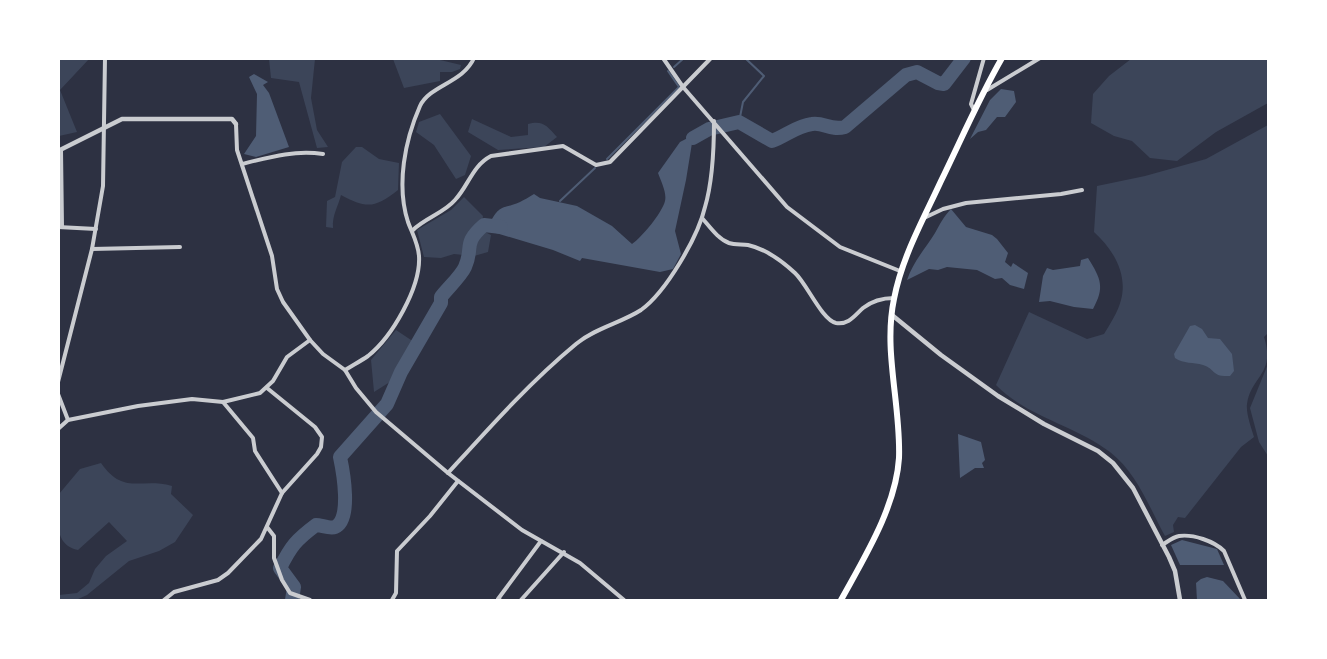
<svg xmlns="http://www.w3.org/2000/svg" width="1327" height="659" viewBox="0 0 1327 659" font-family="Helvetica,sans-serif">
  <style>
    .green { fill: #3c4559 }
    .water { fill: #4f5d75 }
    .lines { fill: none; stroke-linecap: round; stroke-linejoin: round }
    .stream { stroke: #4f5d75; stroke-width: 2 }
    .river { stroke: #4f5d75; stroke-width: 14 }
    .minor { stroke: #caccd0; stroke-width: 4 }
    .tertiary { stroke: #caccd0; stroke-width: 4.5 }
    .primary { stroke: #fff; stroke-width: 6 }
  </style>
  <rect width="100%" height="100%" fill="#2d3142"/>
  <g class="green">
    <path d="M59,58L89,59L60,90L77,132L59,136Z"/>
    <path d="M269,59H315L311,98L317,130L328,147L317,148L299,82L271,78Z"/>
    <path d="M393,59H436L461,65L460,69L452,72H440V81L404,88Z"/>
    <path d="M1131,59H1268V103L1216,132L1177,161L1150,158L1132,141L1114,136L1091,123L1093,94L1109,76Z"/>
    <path d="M440,114L471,156L465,175L456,179L434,145L416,132L419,122Z"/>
    <path d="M472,119L511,137L528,135V124C543,120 547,126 557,137L544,147L498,150L468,132Z"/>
    <path d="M1268,125V333L1264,337C1276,374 1251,376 1247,404C1246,414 1251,427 1254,437L1241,447L1185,518L1178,517L1173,525L1174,532L1165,536C1149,507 1137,473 1110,452C1075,425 1027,417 996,385L1029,312L1087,339L1104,334C1110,324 1118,312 1121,300C1128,274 1113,249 1094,232L1097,186L1145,176L1206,159Z"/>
    <path d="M356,147H362L379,159L399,163L398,190C375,208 367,209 341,195C338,207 332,215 333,228L326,227L327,201L335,197L342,162Z"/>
    <path d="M464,197L483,216L482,222L485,232L491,235L488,252L474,256L454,254L441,258L424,257L417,230L451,210Z"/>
    <path d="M396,330L414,342L393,380L374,392L371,360Z"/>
    <path d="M1268,364V456L1259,442L1250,408Z"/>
    <path d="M101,463C124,496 141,477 172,486L171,494L193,515L175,542L159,551L129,561L87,595L76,600H59V595L77,593L89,583L95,569L106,556L127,541L109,522L78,550C52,545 58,515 59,494L80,469Z"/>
  </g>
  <g class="water">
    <path d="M254,74L268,82L263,85L269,93L289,147L256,157L244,154L256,136L257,94L249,77Z"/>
    <path d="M1001,89L1014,91L1016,102L1005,117H997L986,130L978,132L970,139L990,100Z"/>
    <path d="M709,127L710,136L695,140L692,143L686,180L675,231L681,254L673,269L660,272L582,258L580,261L553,250L486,230L484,223L491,221C500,204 504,209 520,202C524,200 529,197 534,194L540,198L577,206L612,226L632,244C642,237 662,213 665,201C667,193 661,181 658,173L680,142Z"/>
    <path d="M951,209L966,227L992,235L997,239L1008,253L1005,262L1011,267L1013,263L1028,273L1024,289L1010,285L1002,278L995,279L977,270L947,267L938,270L929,269L907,280C913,262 925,249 935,233C940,224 944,216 951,209Z"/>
    <path d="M1088,258C1101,279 1105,287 1093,309L1074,307L1050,301L1039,302L1043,276L1047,268L1053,270L1080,266L1081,260Z"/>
    <path d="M1195,325L1202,329L1208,338L1220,339L1232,354L1234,371L1230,376C1211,377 1216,369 1203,365C1193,362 1184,364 1175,358L1174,354L1190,326Z"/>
    <path d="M958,434L981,442L985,460L982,463L984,468H975L960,478Z"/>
    <path d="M1182,540L1217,549L1224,565H1180L1171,545Z"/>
    <path d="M1207,577L1223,581L1241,600H1197L1196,583L1201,579Z"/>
  </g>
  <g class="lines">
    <g class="stream">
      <path d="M674,67L684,58"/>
      <path d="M739,122L743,102L764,76L745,58"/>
      <path d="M607,159L679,87L668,71"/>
      <path d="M560,201L595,168"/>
    </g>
    <g class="river">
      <path d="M693,138L709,129L739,122L772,141C786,136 796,126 812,124C824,122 830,131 845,127L906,75L917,72L938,83L944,84L964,58"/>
      <path d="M292,600L294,587L280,568C291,546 296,540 316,525C321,525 330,529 335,527C352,520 343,471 340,457L387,404L401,372L441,303V297C447,289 461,276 465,267C474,247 462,244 484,225L501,227"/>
    </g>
    <g class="minor">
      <path d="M663,58L683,87L787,207L840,247L900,271"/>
      <path d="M987,90L1040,58"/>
      <path d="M974,110L971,104L984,58"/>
      <path d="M236,124L237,150L272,256L277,289L283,302L310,340L323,354L345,370L356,388L376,412L448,473L522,530L580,563L624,600"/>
      <path d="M61,150L62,227"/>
      <path d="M242,164C270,157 294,150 323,154"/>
      <path d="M702,218C710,227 718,239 729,243C735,245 742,244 748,245C766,249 782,261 795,273C807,284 822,320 836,323C849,325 855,315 863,308C872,301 883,298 894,298"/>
      <path d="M924,218L943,209L966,203L1061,194L1082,190"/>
      <path d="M58,227L96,229"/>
      <path d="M413,230C425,218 444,213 455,200C469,185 472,166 491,156L563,146L596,165L610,162L711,58"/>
      <path d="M92,249L180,247"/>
      <path d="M345,370C353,365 361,361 368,356C392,337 421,287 419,256C418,243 412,233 408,222C396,185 405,140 420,106C430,85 463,83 474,58"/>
      <path d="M58,382L92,249L103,186L105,58"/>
      <path d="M58,394L68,420"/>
      <path d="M223,402L253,438L255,451L282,493"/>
      <path d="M58,429L68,420L138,406L192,399L223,402L260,393L273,381L287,357L310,340"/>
      <path d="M448,473C489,428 530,382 576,344C595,328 621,323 641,310C666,292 698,237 705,207C713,180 714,150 714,121"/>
      <path d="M267,527L274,536V558L282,580L290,593L310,600"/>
      <path d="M1162,545C1167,542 1173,537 1179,536C1193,534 1214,541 1224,551L1245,600"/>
      <path d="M164,600L174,592L218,580L228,573L261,539L282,493L317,454L321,447L322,437L315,427L267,388"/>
      <path d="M392,600L396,593L397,551L430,516L458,481"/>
      <path d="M500,600L498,599L541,541"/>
      <path d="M521,600L564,552"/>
    </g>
    <g class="tertiary">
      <path d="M58,151L122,119H232L236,124"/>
      <path d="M892,315L941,355L998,396L1044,424L1098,451L1113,463L1133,488L1169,557L1175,571L1180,600"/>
    </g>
    <path class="primary" d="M841,600C864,558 896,507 899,458C901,405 883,351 894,299C902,257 923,220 941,181C961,140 979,98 1002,58"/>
  </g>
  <rect width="1327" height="659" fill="none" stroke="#ffffff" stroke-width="120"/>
</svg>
